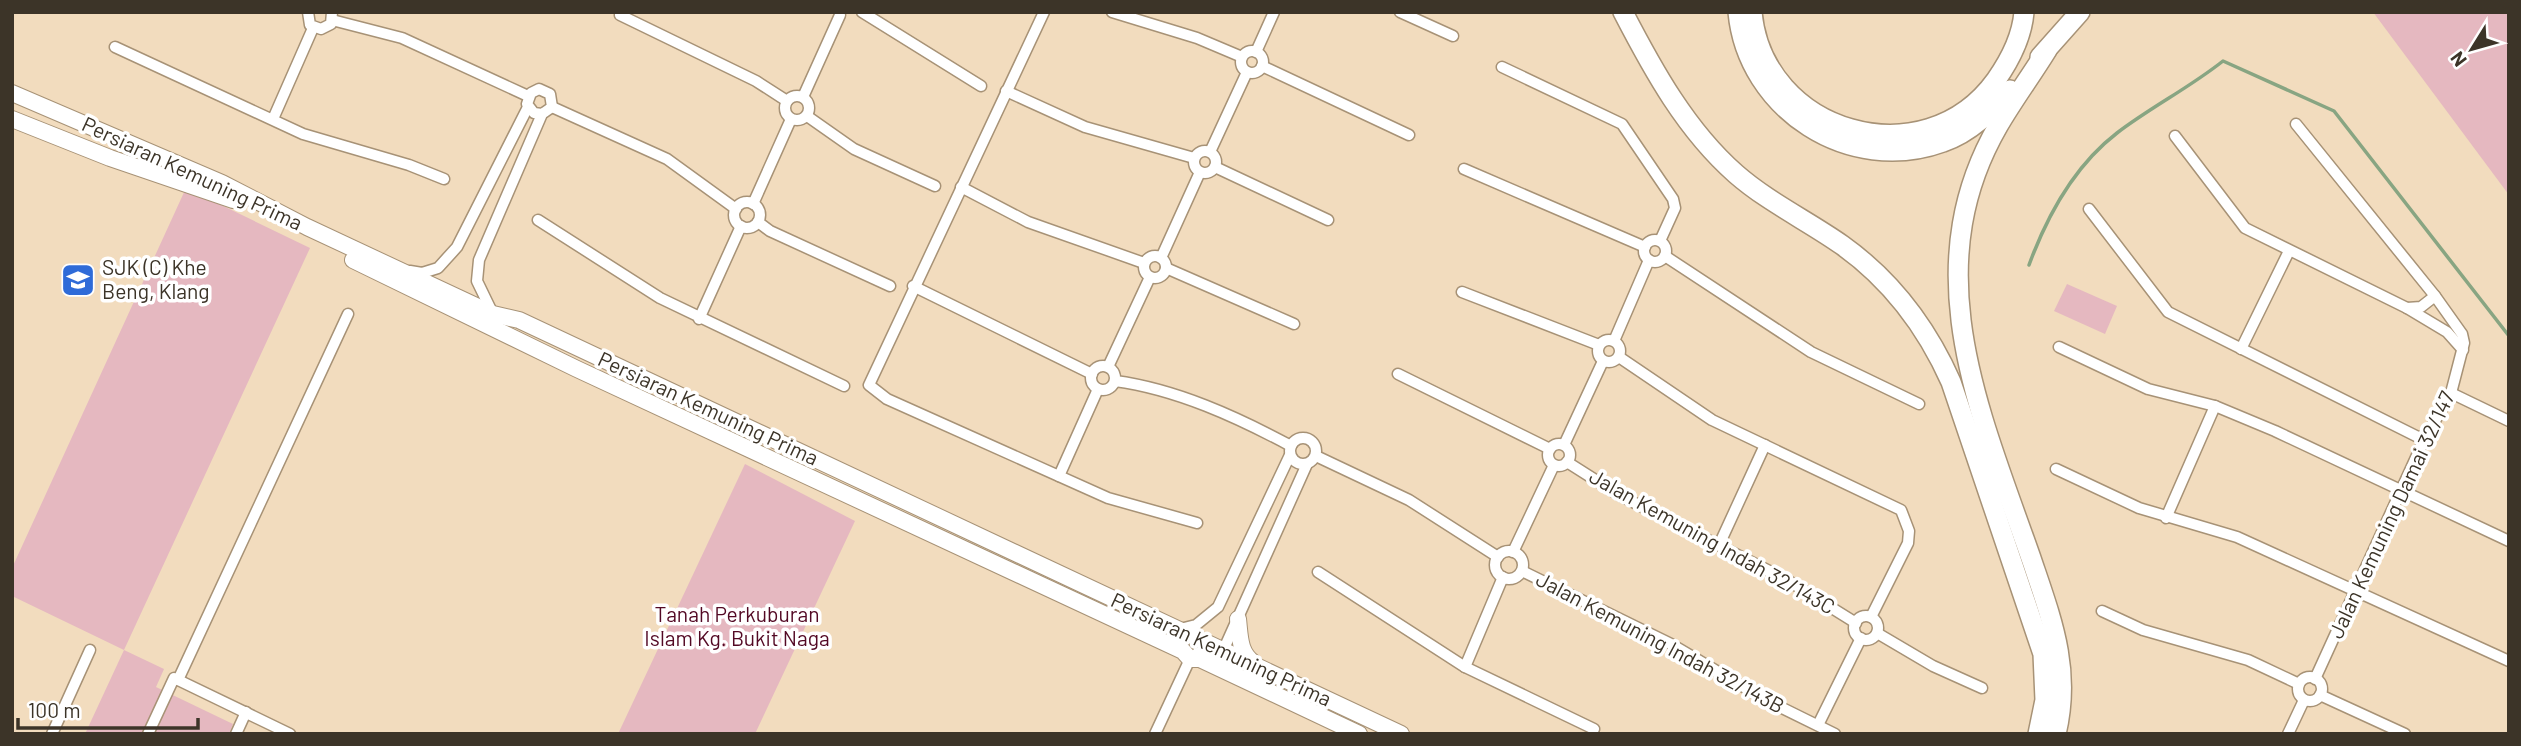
<svg xmlns="http://www.w3.org/2000/svg" width="2521" height="746" viewBox="0 0 2521 746" font-family="Barlow,sans-serif">
  <style>
    .green { fill: #e5b8c0 }
    .lines { fill: none; stroke-linecap: round; stroke-linejoin: round }
    .stream { stroke: #88a582; stroke-width: 3.5 }
    .street-casing { stroke: #a79276; stroke-width: 13 }
    .secondary-casing { stroke: #a79276; stroke-width: 18 }
    .highway-casing { stroke: #a79276; stroke-width: 22 }
    .street { stroke: #fff; stroke-width: 10 }
    .secondary { stroke: #fff; stroke-width: 16 }
    .highway { stroke: #fff; stroke-width: 19 }
    .labels { text-anchor: middle; stroke-width: 7; stroke-linejoin: round; paint-order: stroke }
    .street-label { font-size: 21px; fill: #3c3428; stroke: #fff }
    .poi-label { font-size: 21px; fill: #3c3428; stroke: #fff; text-anchor: start }
    .park-label { font-size: 21px; fill: #530924; stroke: #fff }
  </style>
  <rect width="100%" height="100%" fill="#f2dcbe"/>
  <g class="green">
    <path d="M2373,12H2509V195Z"/>
    <path d="M186,188L310,248L124,650L164,669L156,687L233,724L229,734H85L124,650L12,596V568Z"/>
    <path d="M2067,284L2117,306L2105,334L2054,311Z"/>
    <path d="M745,464L855,521L755,734H618Z"/>
  </g>
  <g class="lines">
    <path class="stream" d="M2029,265C2047,216 2074,166 2117,133C2151,107 2189,88 2223,61L2334,111L2509,336"/>
    <g class="street-casing">
      <g id="street">
        <path d="M308,12L310,25L321,29L331,24L332,12"/>
        <path d="M862,12L981,86"/>
        <path d="M1044,12L869,385L887,399L1108,498L1197,523"/>
        <path d="M1112,12L1197,38L1242,57"/>
        <path d="M1400,12L1453,36"/>
        <path d="M620,15L756,81L787,101"/>
        <path d="M332,20L402,38L528,96"/>
        <path d="M115,47L303,134L409,165L444,179"/>
        <circle cx="1252" cy="62" r="11"/>
        <path d="M1256,52L1274,12"/>
        <path d="M1262,66L1409,135"/>
        <path d="M1502,67L1622,124L1673,199L1675,208L1660,241"/>
        <path d="M1006,91L1085,127L1194,158"/>
        <circle cx="797" cy="108" r="12"/>
        <path d="M803,97L840,15"/>
        <path d="M552,107L667,159L736,209"/>
        <path d="M807,116L854,149L935,186"/>
        <path d="M273,119L313,28"/>
        <path d="M2296,124L2435,296L2462,334L2464,343L2451,393L2424,440L2315,679"/>
        <path d="M2175,136L2245,228L2407,308L2447,332L2463,350"/>
        <circle cx="1205" cy="162" r="11"/>
        <path d="M1210,152L1247,72"/>
        <path d="M1215,167L1328,220"/>
        <path d="M1464,169L1645,247"/>
        <path d="M961,187L1028,222L1144,263"/>
        <circle cx="747" cy="215" r="13"/>
        <path d="M753,204L791,119"/>
        <path d="M2089,209L2168,312L2424,440"/>
        <path d="M538,220L660,298L844,386"/>
        <path d="M758,222L770,231L890,286"/>
        <circle cx="1655" cy="251" r="11"/>
        <circle cx="1155" cy="267" r="11"/>
        <path d="M1665,256L1811,352L1919,404"/>
        <path d="M1161,258L1200,172"/>
        <path d="M1166,268L1294,324"/>
        <path d="M410,271L422,273L438,268L457,247L528,107"/>
        <path d="M913,286L1092,374"/>
        <path d="M1462,292L1599,345"/>
        <path d="M2407,308L2421,307L2435,296"/>
        <path d="M492,312L477,281L479,260L542,114L552,107L550,94L539,89L531,93L527,104L534,113L542,114"/>
        <path d="M699,319L741,226"/>
        <circle cx="1609" cy="351" r="11"/>
        <path d="M1614,341L1649,260"/>
        <path d="M2059,347L2148,389L2215,406L2275,431L2509,541"/>
        <path d="M2241,349L2289,251"/>
        <path d="M1619,357L1712,420L1901,510L1909,531L1908,543L1871,617"/>
        <circle cx="1103" cy="378" r="12"/>
        <path d="M1108,367L1150,277"/>
        <path d="M1398,374L1550,449"/>
        <path d="M1115,381C1176,389 1237,417 1291,446"/>
        <path d="M2451,393L2509,421"/>
        <circle cx="1303" cy="451" r="13"/>
        <circle cx="1559" cy="455" r="11"/>
        <path d="M1564,445L1603,361"/>
        <path d="M1316,456L1409,500L1498,557"/>
        <path d="M1567,462L1619,495L1787,580L1856,623"/>
        <path d="M2056,469L2139,508L2237,537L2509,661"/>
        <path d="M1059,476L1098,389"/>
        <path d="M2166,518L2215,406"/>
        <path d="M1719,545L1765,445"/>
        <circle cx="1509" cy="565" r="14"/>
        <path d="M1513,552L1554,465"/>
        <path d="M1522,571L1671,644L1764,699L1835,734"/>
        <path d="M1318,572L1465,667L1594,729"/>
        <path d="M2102,611L2143,630L2248,660L2299,684"/>
        <circle cx="1866" cy="628" r="12"/>
        <path d="M1180,629L1196,625L1218,607L1290,455"/>
        <path d="M1877,633L1933,666L1982,688"/>
        <path d="M1197,653L1209,654L1223,651L1307,464"/>
        <path d="M1465,667L1503,577"/>
        <circle cx="2310" cy="689" r="12"/>
        <path d="M178,680L348,314"/>
        <path d="M2320,695L2405,734"/>
        <path d="M1818,725L1861,638"/>
        <path d="M52,734L90,650"/>
        <path d="M148,734L174,678L290,734"/>
        <path d="M236,734L246,712"/>
        <path d="M1155,734L1190,659"/>
        <path d="M2288,734L2304,700"/>
      </g>
    </g>
    <g class="secondary-casing">
      <g id="secondary">
        <path d="M12,93L222,183L307,227L493,314L519,320L1401,734"/>
        <path d="M12,119L110,158L233,200"/>
        <path d="M353,260L577,369L1183,651L1190,659H1200L1359,734"/>
        <path d="M1238,619C1240,636 1239,653 1254,663"/>
      </g>
    </g>
    <g class="highway-casing">
      <g id="highway">
        <path d="M1623,12C1653,70 1686,130 1736,174C1768,202 1808,221 1842,245C1891,280 1927,328 1951,382L2043,654L2045,700L2038,734"/>
        <path d="M1738,12C1747,110 1850,176 1943,142C1970,133 1992,111 2010,90"/>
        <path d="M1752,12C1763,133 1924,180 1996,80C2010,60 2022,37 2024,12"/>
        <path d="M2047,50C2031,76 2013,100 1998,126C1913,273 1983,419 2033,564C2053,623 2071,671 2056,734"/>
        <path d="M2040,57L2080,12"/>
      </g>
    </g>
    <use href="#street" class="street"/>
    <use href="#secondary" class="secondary"/>
    <use href="#highway" class="highway"/>
  </g>
  <defs>
    <g id="school-square" transform="scale(1.75)"><rect x="-9" y="-9" width="18" height="18" rx="4" fill="#2f6bd8" stroke="#fff"/><path d="M0-5L7-2L0 1L-7-2ZM-4 1L0 2.5L4 1V4Q0 6-4 4Z" fill="#fff"/></g>
  </defs>
  <g fill-rule="evenodd">
    <use href="#school-square" x="78" y="280"/>
  </g>
  <g class="labels">
    <g class="street-label">
      <text transform="translate(192 174) rotate(25)" y="7">Persiaran Kemuning Prima</text>
      <text transform="translate(708 409) rotate(25)" y="7">Persiaran Kemuning Prima</text>
      <text transform="translate(2392 515) rotate(-65)" y="7">Jalan Kemuning Damai 32/147</text>
      <text transform="translate(1712 542) rotate(29)" y="7">Jalan Kemuning Indah 32/143C</text>
      <text transform="translate(1660 643) rotate(28)" y="7">Jalan Kemuning Indah 32/143B</text>
      <text transform="translate(1221 650) rotate(25)" y="7">Persiaran Kemuning Prima</text>
    </g>
    <g class="poi-label">
      <text x="102" y="275">SJK (C) Khe<tspan x="102" dy="24">Beng, Klang</tspan></text>
    </g>
    <g class="park-label">
      <text x="737" y="622">Tanah Perkuburan<tspan x="737" dy="24">Islam Kg. Bukit Naga</tspan></text>
    </g>
  </g>
  <rect width="2521" height="746" fill="none" stroke="#3c3428" stroke-width="28"/>
  <g transform="translate(2472 49) rotate(233)" stroke="#ffffff" stroke-width="5" paint-order="stroke">
  <path d="M0-5L12 26L0 18L-12 26Z" fill="#3c3428"/>
  <text y="-10" font-size="19" font-weight="bold" text-anchor="middle" fill="#3c3428">N</text>
  </g>
  <path d="M18 718v10h180v-10" fill="none" stroke="#3c3428" stroke-width="3.5"/>
  <text x="28" y="718" font-size="21" fill="#3c3428" stroke="#ffffff" stroke-width="5" paint-order="stroke">100 m</text>
</svg>
